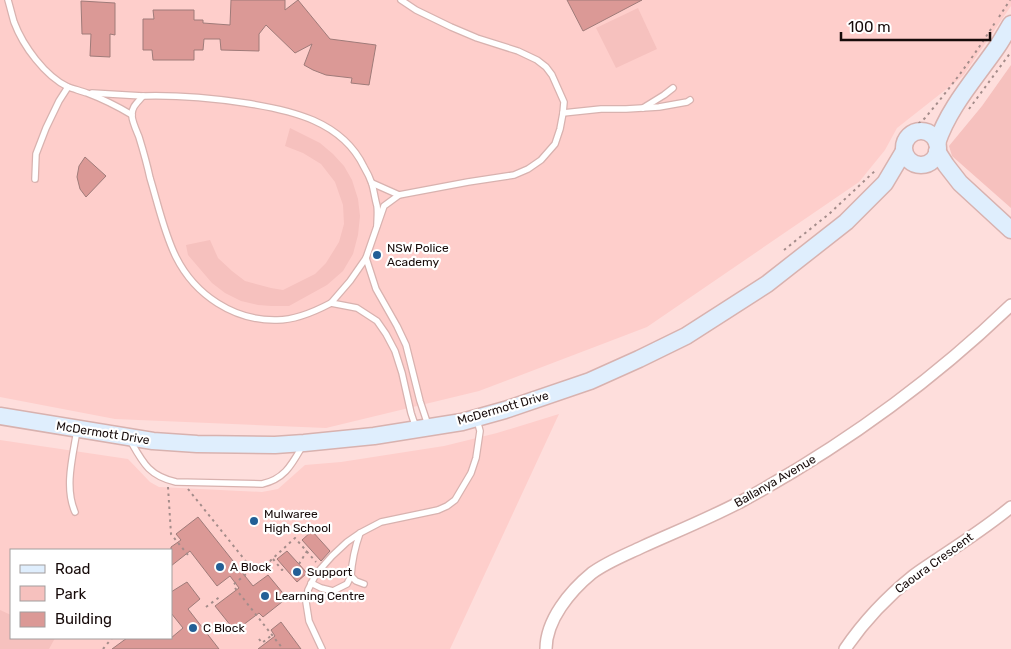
<svg xmlns="http://www.w3.org/2000/svg" width="1011" height="649" viewBox="0 0 1011 649" font-family="Rubik,sans-serif">
  <style>
    .built { fill: #fececb; fill-rule: evenodd }
    .green { fill: #f6c1be }
    .building { fill: #db9996; stroke: #9f7b79 }
    .lines { fill: none; stroke-linecap: round; stroke-linejoin: round }
    .lane-casing { stroke: #d8b2af; stroke-width: 8 }
    .street-casing { stroke: #d8b2af; stroke-width: 14 }
    .secondary-casing { stroke: #d8b2af; stroke-width: 19 }
    .path { stroke: #a48c8a; stroke-width: 2; stroke-dasharray: 2.5 4; stroke-linecap: butt }
    .lane { stroke: #fff; stroke-width: 5.5 }
    .street { stroke: #fff; stroke-width: 11 }
    .secondary { stroke: #dfeefd; stroke-width: 16 }
    .poi-dot { fill: #235f96; stroke: #fff; stroke-width: 2 }
    .labels { text-anchor: middle; stroke-width: 4.5; stroke-linejoin: round; paint-order: stroke }
    .poi-label { font-size: 12px; fill: #170b0a; stroke: #fff; text-anchor: start }
    .street-label { font-size: 12px; fill: #170b0a; stroke: #fff }
  </style>
  <rect width="100%" height="100%" fill="#fededc"/>
  <g class="built">
    <path d="M0,0H1011V6L963,76L897,128L885,150L859,182L647,327L479,391L326,428L115,419L0,397Z"/>
    <path d="M559,414L450,649H0V440L128,459L150,482L159,487L262,492L278,489L305,465L341,462L444,446L497,433ZM11,550H171V638H11Z"/>
  </g>
  <g class="green">
    <path d="M638,8L657,49L616,68L596,28Z"/>
    <path d="M1011,65V208L952,156L949,146L982,106Z"/>
    <path d="M290,128L320,143L333,154L344,166L352,180L358,199L360,216L358,235L353,254L343,271L327,285L289,306H271L258,305L241,301L225,293L212,283L188,255L186,245L210,240L218,258L232,271L245,281L271,288L283,290L315,274L326,263L339,242L344,224L343,205L335,182L321,164L303,153L285,146Z"/>
    <path d="M0,610L11,615V638H55L49,649H0Z"/>
  </g>
  <g class="building">
    <path d="M231,0H285V10L298,0L330,39L376,45L369,85L351,83L352,78L326,75L313,70L304,65L312,44L295,53L266,25L259,34V51L221,50L220,39H204L203,50H194V60H153L152,50H143V19H154L153,10H194V20H203V23L230,25Z"/>
    <path d="M567,0H642L583,31Z"/>
    <path d="M81,1L115,3V35L110,34V57L90,56L91,34H82Z"/>
    <path d="M85,157L106,176L86,197L80,189L77,177L79,166Z"/>
    <path d="M198,517L253,586L268,575L287,598L263,617L259,613L235,631L215,606L239,588L230,576L217,586L190,551L171,566V547L181,540L176,534Z"/>
    <path d="M312,531L330,551L321,561L302,540Z"/>
    <path d="M287,551L307,573L297,582L277,559Z"/>
    <path d="M187,582L200,599L188,609L219,649H112L127,638H171L183,628L171,613V592Z"/>
    <path d="M281,622L301,649H258L275,636L271,630Z"/>
  </g>
  <g class="lines">
    <g class="lane-casing">
      <g id="lane">
        <path d="M8,0C10,7 12,15 14,22C23,46 45,76 68,87C74,89 81,91 87,93C103,99 117,106 132,115"/>
        <path d="M401,0L416,10L451,27L477,38L518,51L537,60L546,67L552,75L564,102L563,113L560,129L555,144L541,160L528,169L514,175L468,182L399,195L384,206L366,258L376,289L397,326L406,345L420,401L428,425"/>
        <path d="M92,93L143,96"/>
        <path d="M643,108L664,95L673,88"/>
        <path d="M563,113L601,109H626L659,107L687,102L690,100"/>
        <path d="M35,179L36,154L46,128L59,101L68,87"/>
        <path d="M372,183L399,195"/>
        <path d="M377,225C377,219 378,212 377,206C375,199 374,191 372,184C370,178 367,172 364,167C342,121 291,110 245,103C211,98 177,95 143,96C138,102 131,107 132,116C132,121 137,132 139,137C143,150 147,164 150,178C158,204 164,233 176,257C195,295 234,321 277,320C296,320 314,312 331,303L357,308L377,321L386,334L395,351L402,373L411,413L414,422L417,427"/>
        <path d="M331,303L350,281L366,258"/>
        <path d="M130,440C143,463 149,476 176,482L262,484C285,479 292,464 303,445"/>
        <path d="M75,512C64,487 73,456 77,430"/>
        <path d="M360,533C355,547 352,561 351,576L356,581L364,584"/>
        <path d="M311,583L321,588L333,591L347,584L351,576"/>
        <path d="M322,649L309,621L306,602L308,590L316,574L332,556L347,542L360,533L381,522L438,510L447,506L455,500L471,473L476,458L480,431L477,420"/>
      </g>
    </g>
    <g class="street-casing">
      <g id="street">
        <path d="M546,649C546,620 570,591 592,573C607,562 625,555 642,547C675,532 710,518 742,501C841,447 930,383 1011,305"/>
        <path d="M845,649C864,621 887,597 913,576C922,569 932,563 942,556C965,541 989,525 1011,507"/>
      </g>
    </g>
    <g class="secondary-casing">
      <g id="secondary">
        <circle cx="921" cy="148" r="17"/>
        <path d="M937,143C949,107 975,79 997,47C1002,40 1006,32 1011,24"/>
        <path d="M937,151L946,165L960,183L1011,230"/>
        <path d="M0,416L153,441L197,444L275,445L304,443L374,436L462,422L505,410L590,381L639,359L686,336L725,311L767,284L846,222L885,183L904,151"/>
      </g>
    </g>
    <g class="path">
      <path d="M999,17L1010,0"/>
      <path d="M969,109L1011,52"/>
      <path d="M899,140C906,126 916,128 925,118C951,87 975,55 996,21"/>
      <path d="M784,250L829,214L877,169"/>
      <path d="M168,487L171,534L188,555"/>
      <path d="M188,489L252,569L233,585"/>
      <path d="M273,559L282,570L284,568"/>
      <path d="M299,564L307,551L310,548"/>
      <path d="M252,569L270,561L295,538L316,562"/>
      <path d="M235,588L283,649"/>
      <path d="M206,607L221,596"/>
      <path d="M259,639L262,643L272,635"/>
      <path d="M103,649L112,638"/>
    </g>
    <use href="#lane" class="lane"/>
    <use href="#street" class="street"/>
    <use href="#secondary" class="secondary"/>
  </g>
  <g class="poi-dot">
    <circle cx="377" cy="255" r="5"/>
    <circle cx="254" cy="521" r="5"/>
    <circle cx="220" cy="567" r="5"/>
    <circle cx="297" cy="572" r="5"/>
    <circle cx="265" cy="596" r="5"/>
    <circle cx="193" cy="628" r="5"/>
  </g>
  <g class="labels">
    <g class="poi-label">
      <text x="387" y="252">NSW Police<tspan x="387" dy="14">Academy</tspan></text>
      <text x="264" y="518">Mulwaree<tspan x="264" dy="14">High School</tspan></text>
      <text x="230" y="571">A Block</text>
      <text x="307" y="576">Support</text>
      <text x="275" y="600">Learning Centre</text>
      <text x="203" y="632">C Block</text>
    </g>
    <g class="street-label">
      <text transform="translate(503 408) rotate(-16)" y="4">McDermott Drive</text>
      <text transform="translate(103 433) rotate(9)" y="4">McDermott Drive</text>
      <text transform="translate(775 481) rotate(-30)" y="4">Ballanya Avenue</text>
      <text transform="translate(934 563) rotate(-36)" y="4">Caoura Crescent</text>
    </g>
  </g>
  <rect x="10" y="549" width="162" height="90" fill="#ffffff" stroke="#a29d9d"/>
  <rect x="20" y="565" width="25" height="8" fill="#dfeefd" stroke="#a29d9d"/>
  <text x="55" y="574" font-size="15" fill="#170b0a">Road</text>
  <rect x="20" y="586" width="25" height="15" fill="#f6c1be" stroke="#a29d9d"/>
  <text x="55" y="599" font-size="15" fill="#170b0a">Park</text>
  <rect x="20" y="612" width="25" height="15" fill="#db9996" stroke="#a29d9d"/>
  <text x="55" y="624" font-size="15" fill="#170b0a">Building</text>
  <path d="M841 32v8h149v-8" fill="none" stroke="#170b0a" stroke-width="2.5"/>
  <text x="848" y="32" font-size="15" fill="#170b0a" stroke="#ffffff" stroke-width="4" paint-order="stroke">100 m</text>
</svg>
